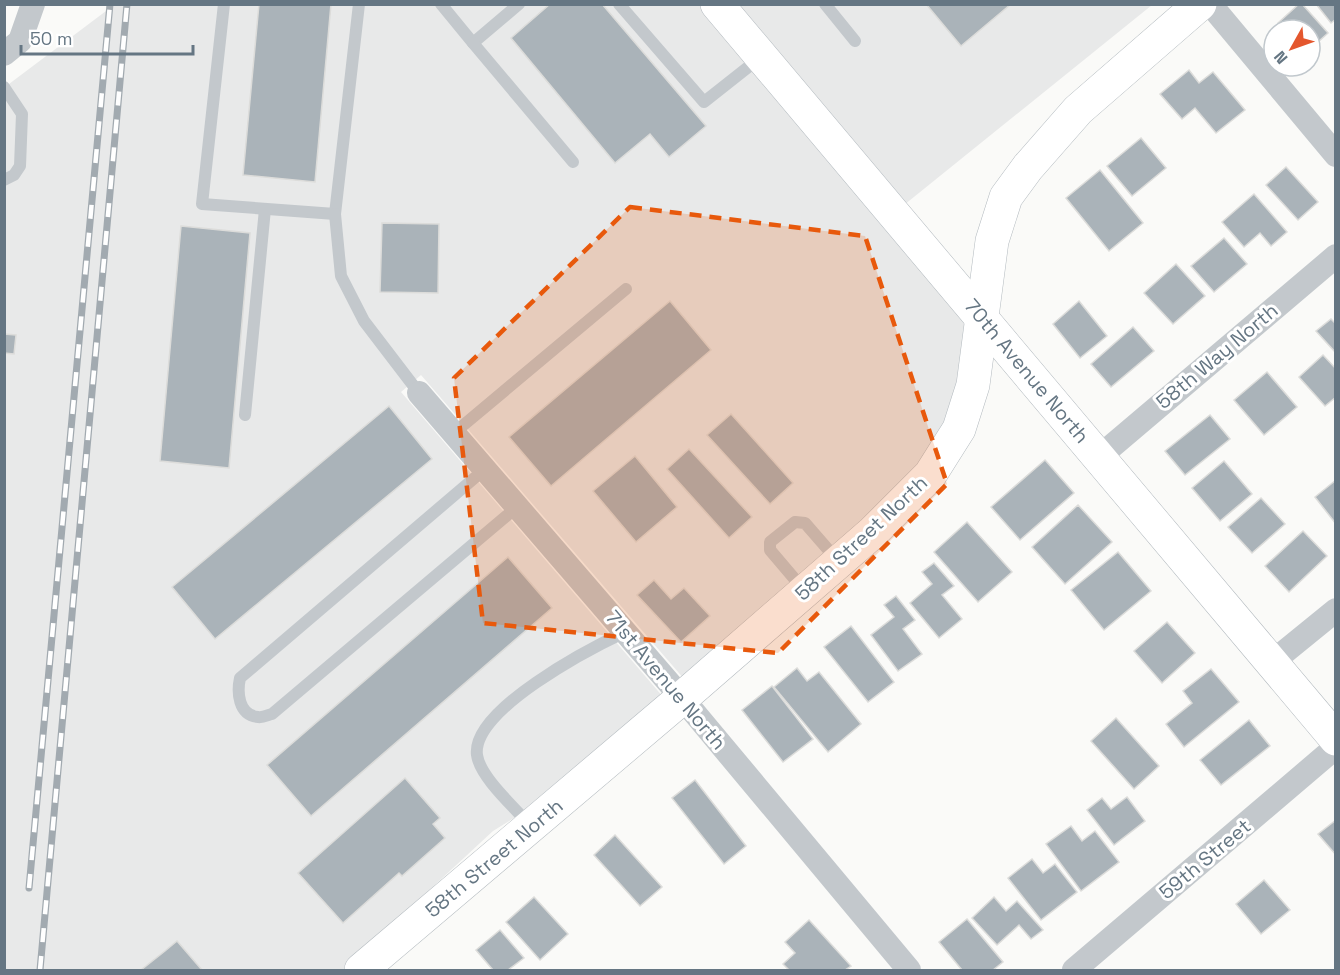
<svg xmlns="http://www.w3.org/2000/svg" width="1340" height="975" viewBox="0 0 1340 975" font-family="'Space Grotesk',sans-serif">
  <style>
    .built { fill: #e8e9e9 }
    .building { fill: #aab3b9; stroke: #dcdcda; stroke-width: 1.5 }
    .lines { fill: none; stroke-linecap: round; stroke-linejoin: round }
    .secondary-casing { stroke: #b3babf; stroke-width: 34 }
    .lane { stroke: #c3c8cc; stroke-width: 12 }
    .street { stroke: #c3c8cc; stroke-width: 24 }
    .secondary { stroke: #fff; stroke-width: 33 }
    .rail-casing { stroke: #a2aab0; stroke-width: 7 }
    .rail { stroke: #fff; stroke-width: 4.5; stroke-dasharray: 14; stroke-linecap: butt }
    .marked { fill: #e8590c; fill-opacity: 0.2; stroke: #e8590c; stroke-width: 4.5; stroke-dasharray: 12 8; stroke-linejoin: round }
    .labels { text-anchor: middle; stroke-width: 6; stroke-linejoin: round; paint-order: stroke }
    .street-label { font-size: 20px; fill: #657683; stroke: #fff }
  </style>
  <rect width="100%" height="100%" fill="#fafaf8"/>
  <g class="built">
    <path d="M114,5H700L969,324L960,384L947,425L920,468L685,680L421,375L401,392L664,698L549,796L493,831L343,970H5V87Z"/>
    <path d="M735,5H1152L904,205Z"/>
  </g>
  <g class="building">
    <path d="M259,4H331L315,182L243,175Z"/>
    <path d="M550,4H602L706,126L669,157L650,134L615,163L511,38Z"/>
    <path d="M926,4H1011L961,46Z"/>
    <path d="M1299,4H1302L1328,33L1310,49V30H1284L1278,23Z"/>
    <path d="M1316,4H1336V19L1331,23Z"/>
    <path d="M1189,70L1199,83L1213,72L1245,110L1216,133L1195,108L1182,119L1160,94Z"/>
    <path d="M1141,138L1166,168L1132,196L1107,166Z"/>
    <path d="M1286,167L1318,202L1298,220L1266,185Z"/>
    <path d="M1100,170L1143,223L1109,251L1066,198Z"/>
    <path d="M1254,194L1287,232L1271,246L1260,233L1244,247L1222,222Z"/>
    <path d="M382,223L439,224L438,293L380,292Z"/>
    <path d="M181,226L250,233L229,468L160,461Z"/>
    <path d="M1224,238L1247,264L1214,292L1191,266Z"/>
    <path d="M1176,264L1205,296L1173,324L1144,293Z"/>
    <path d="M670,301L711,350L551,486L509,437Z"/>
    <path d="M1079,301L1107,336L1080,358L1053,324Z"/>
    <path d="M1331,319L1336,324V353L1316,331Z"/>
    <path d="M1133,327L1154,351L1111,387L1091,364Z"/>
    <path d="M4,334L16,335L14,354L4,353Z"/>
    <path d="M1323,355L1336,369V397L1325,406L1299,377Z"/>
    <path d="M1267,372L1297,407L1264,435L1234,400Z"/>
    <path d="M389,406L432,459L215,639L172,587Z"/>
    <path d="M731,414L793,483L770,504L707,435Z"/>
    <path d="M1210,415L1230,439L1185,475L1165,451Z"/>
    <path d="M689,449L752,517L729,538L667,469Z"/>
    <path d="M635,456L677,507L636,542L593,491Z"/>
    <path d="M1045,460L1074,493L1020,540L991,507Z"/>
    <path d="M1224,461L1252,494L1220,521L1192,488Z"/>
    <path d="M1336,480V524L1315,497Z"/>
    <path d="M1261,498L1285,524L1252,553L1228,527Z"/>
    <path d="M1078,505L1112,542L1065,584L1032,547Z"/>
    <path d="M967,522L1012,572L978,602L934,552Z"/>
    <path d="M1303,531L1327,556L1289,592L1265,566Z"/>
    <path d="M1118,552L1151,591L1104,630L1071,590Z"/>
    <path d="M508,557L552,608L311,816L267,765Z"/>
    <path d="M934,563L954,586L942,595L962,619L939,638L910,603L932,584L922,572Z"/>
    <path d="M654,580L671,599L684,588L710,616L681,642L637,595Z"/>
    <path d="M896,596L915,620L903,629L922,654L898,671L871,635L894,617L884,605Z"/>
    <path d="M1167,622L1195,653L1162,683L1134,651Z"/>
    <path d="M851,626L894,682L868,702L824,647Z"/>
    <path d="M797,668L807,681L819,672L861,724L828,752L774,687Z"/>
    <path d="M1211,669L1239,702L1184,747L1166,724L1192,703L1183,691Z"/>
    <path d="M772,686L813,739L783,762L742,710Z"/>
    <path d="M1116,718L1159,766L1134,789L1091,741Z"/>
    <path d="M1249,720L1270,746L1221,785L1200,760Z"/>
    <path d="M405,778L440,818L433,824L445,838L402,876L399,873L343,923L298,873Z"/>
    <path d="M695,780L746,846L724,864L672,798Z"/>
    <path d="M1127,797L1145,821L1114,845L1087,810L1102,798L1111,809Z"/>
    <path d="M1336,820V855L1318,834Z"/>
    <path d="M1071,826L1082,841L1095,831L1119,862L1081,891L1046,844Z"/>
    <path d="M615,835L662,887L640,906L594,855Z"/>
    <path d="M1032,859L1043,873L1055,864L1077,892L1041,920L1008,878Z"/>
    <path d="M1264,880L1290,910L1261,934L1236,904Z"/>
    <path d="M534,897L568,934L540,960L506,922Z"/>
    <path d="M994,897L1006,911L1017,901L1043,930L1031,939L1019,925L997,945L972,918Z"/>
    <path d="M967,919L1003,962L993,970H962L939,942Z"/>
    <path d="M809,920L851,966L845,970H789L783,964L795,953L785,942Z"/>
    <path d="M500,930L524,958L508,970H493L476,950Z"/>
    <path d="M177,941L202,970H141L165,951Z"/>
  </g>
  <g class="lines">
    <g class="secondary-casing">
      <g id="secondary">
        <path d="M717,4L1336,739"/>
        <path d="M361,970L682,698L873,532L930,475L959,429L973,385L992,241L1006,197L1028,167L1078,110L1200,4"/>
      </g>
    </g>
    <g class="lane">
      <path d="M224,4L202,204L335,214L359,4"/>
      <path d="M441,4L473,43L519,4"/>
      <path d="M619,4L704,102L761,57"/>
      <path d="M825,4L855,41"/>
      <path d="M473,43L573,162"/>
      <path d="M4,87L22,114L20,166L14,175L4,180"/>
      <path d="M335,214L341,276L364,321L419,393"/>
      <path d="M245,415L265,209"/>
      <path d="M454,433L626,289"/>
      <path d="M485,469L240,678C237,692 238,715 258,717C262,718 268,715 272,714L517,507"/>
      <path d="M804,590L770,550V542L795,522L805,523L838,561"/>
      <path d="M529,824C514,807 480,777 477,755C471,710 591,648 625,632"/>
    </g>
    <g class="street">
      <path d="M1210,4L1336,155"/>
      <path d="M4,54L20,41L33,4"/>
      <path d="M419,393L682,698L909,970"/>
      <path d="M1099,457L1336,256"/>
      <path d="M1271,663L1336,610"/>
      <path d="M1074,970L1336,747"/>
    </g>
    <use href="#secondary" class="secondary"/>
    <g class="rail-casing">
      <g id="rail">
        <path d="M29,888L110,4"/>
        <path d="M40,970L127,4"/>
      </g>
    </g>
    <use href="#rail" class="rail"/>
  </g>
  <path class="marked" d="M630,207L865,236L947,484L778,653L483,623L454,378Z"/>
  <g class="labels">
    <g class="street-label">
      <text transform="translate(1217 356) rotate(-40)" y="7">58th Way North</text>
      <text transform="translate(1027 371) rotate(50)" y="7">70th Avenue North</text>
      <text transform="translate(861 538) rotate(-43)" y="7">58th Street North</text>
      <text transform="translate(666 680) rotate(50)" y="7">71st Avenue North</text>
      <text transform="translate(494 858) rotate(-40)" y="7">58th Street North</text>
      <text transform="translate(1205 859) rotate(-40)" y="7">59th Street</text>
    </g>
  </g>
  <rect width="1340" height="975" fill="none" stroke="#657683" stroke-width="12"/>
  <g transform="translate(1292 48) rotate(230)"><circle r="28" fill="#ffffff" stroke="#c1c8cd" stroke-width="1.5"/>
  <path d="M0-4.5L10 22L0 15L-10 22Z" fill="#e4572e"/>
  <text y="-9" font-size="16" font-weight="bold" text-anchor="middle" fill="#657683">N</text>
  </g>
  <path d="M21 45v9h172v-9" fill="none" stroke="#657683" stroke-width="3"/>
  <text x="30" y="45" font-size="18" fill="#657683" stroke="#ffffff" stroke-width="4.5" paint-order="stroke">50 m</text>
</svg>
